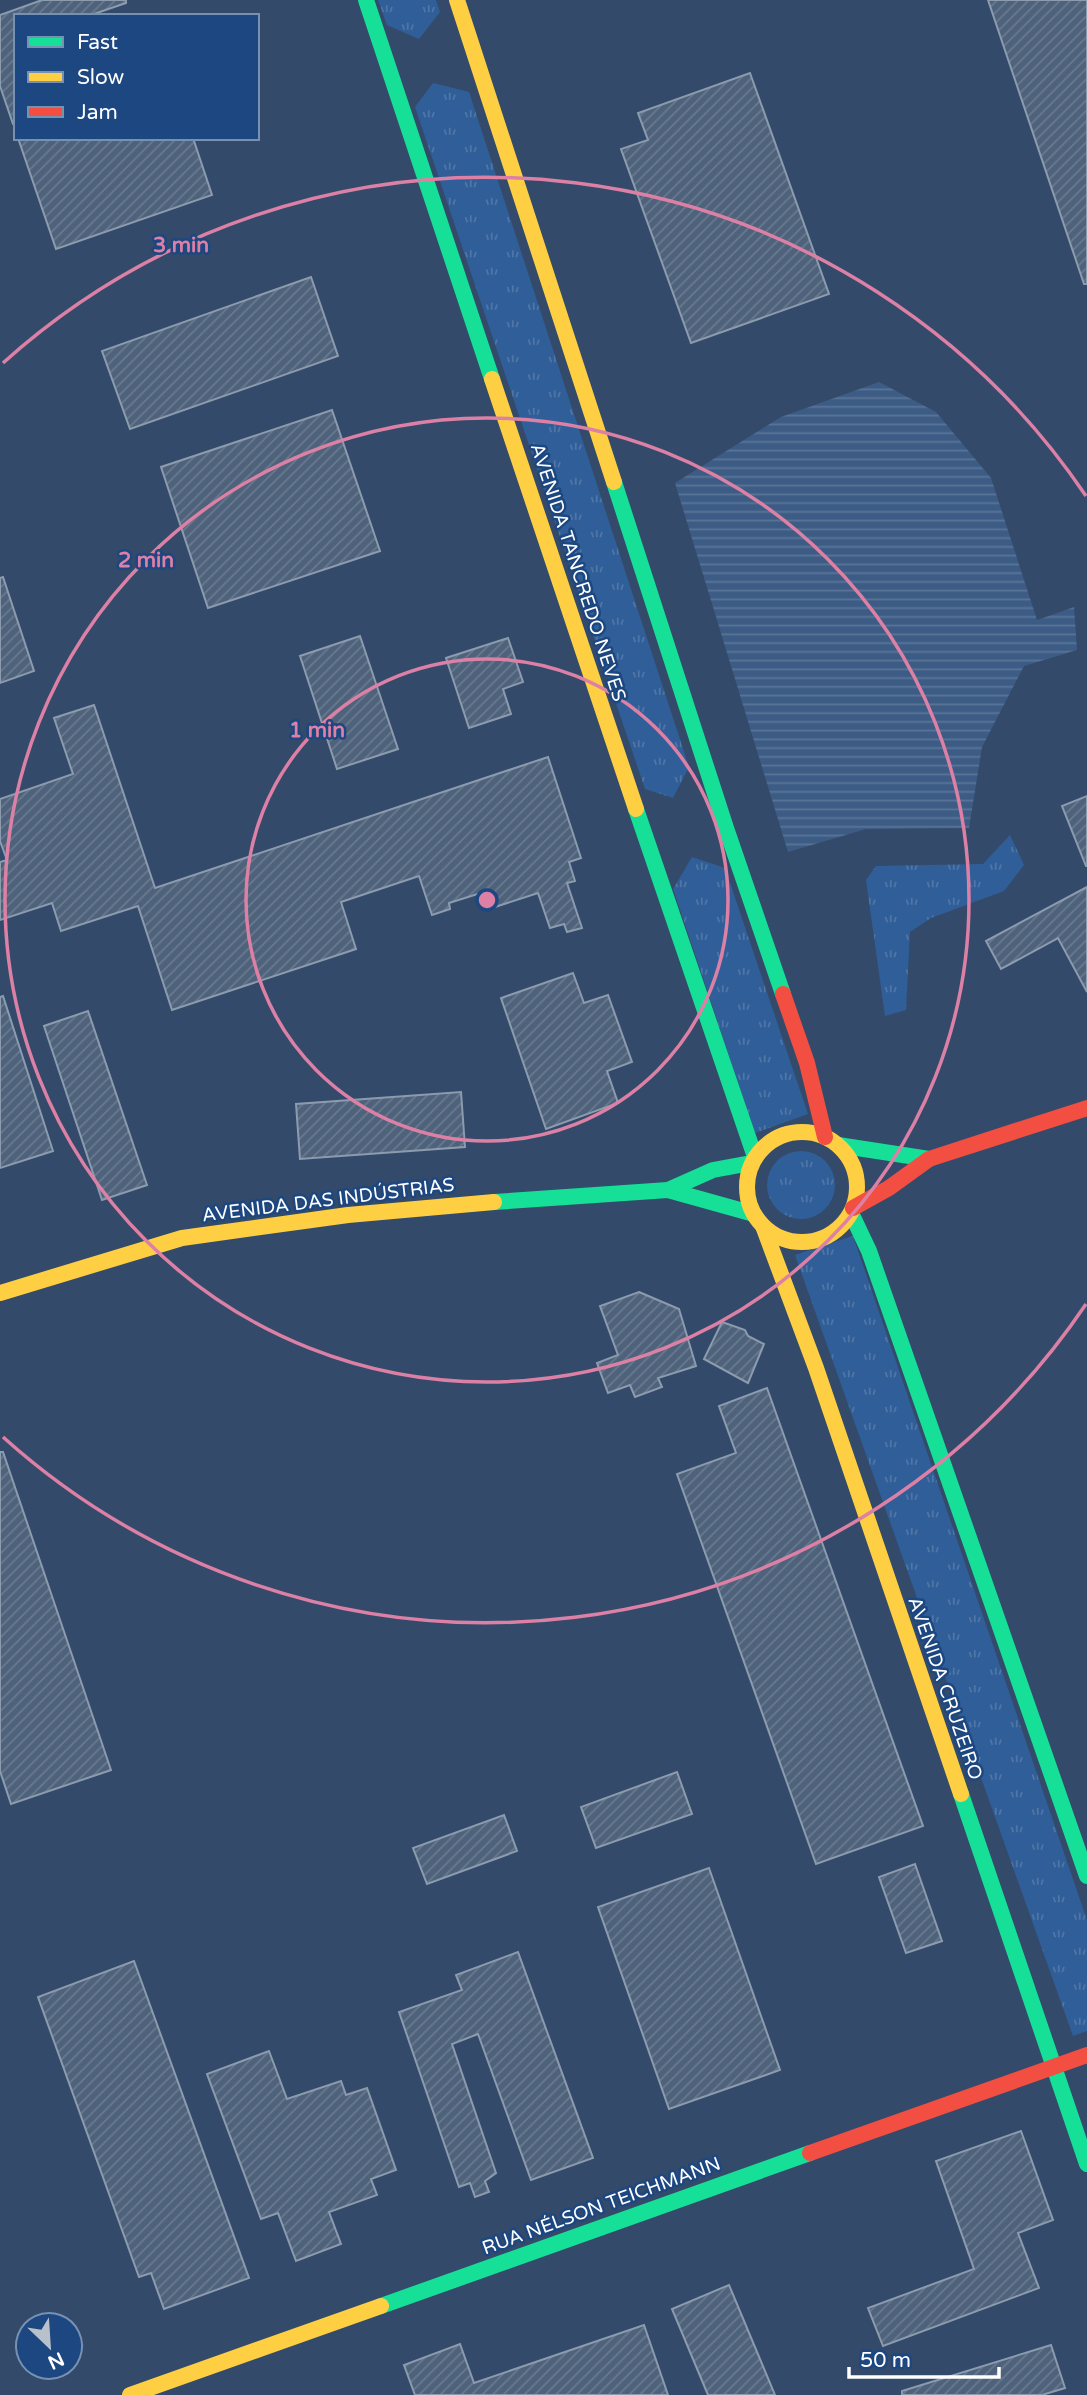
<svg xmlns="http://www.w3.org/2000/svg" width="1087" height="2395" viewBox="0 0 1087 2395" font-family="'Varela Round',sans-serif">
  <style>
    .grass { fill: url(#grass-tufts) }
    .water { fill: url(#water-rules) }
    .building { fill: url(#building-hatch); stroke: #8c9bae; stroke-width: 2 }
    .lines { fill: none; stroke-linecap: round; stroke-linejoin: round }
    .fast { stroke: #16e098; stroke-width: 16 }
    .slow { stroke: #ffcf43; stroke-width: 16 }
    .jam { stroke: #f24e42; stroke-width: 16 }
    .ring { fill: none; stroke: #dd80a5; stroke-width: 3.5 }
    .labels { text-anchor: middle; stroke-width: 5; stroke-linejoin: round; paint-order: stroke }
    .street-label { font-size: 19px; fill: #fff; stroke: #1c4780 }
    .centre { fill: #dd80a5; stroke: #1c4780; stroke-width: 3.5 }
    .ring-label { font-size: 21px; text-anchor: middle; font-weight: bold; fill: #dd80a5; stroke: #1c4780; stroke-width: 5; stroke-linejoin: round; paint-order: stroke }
  </style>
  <defs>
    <pattern id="grass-tufts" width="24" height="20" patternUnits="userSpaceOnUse" patternTransform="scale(1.75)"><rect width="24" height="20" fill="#305e98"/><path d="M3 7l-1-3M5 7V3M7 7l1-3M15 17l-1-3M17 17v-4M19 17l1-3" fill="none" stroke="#4f76a7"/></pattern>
    <pattern id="water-rules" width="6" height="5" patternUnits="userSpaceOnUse" patternTransform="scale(1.75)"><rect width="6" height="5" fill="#3d5c85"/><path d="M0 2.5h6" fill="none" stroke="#5a7497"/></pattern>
    <pattern id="building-hatch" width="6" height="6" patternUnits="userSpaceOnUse" patternTransform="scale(1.75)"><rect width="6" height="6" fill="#4e627b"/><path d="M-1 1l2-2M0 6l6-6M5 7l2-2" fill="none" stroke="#697a8f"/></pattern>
  </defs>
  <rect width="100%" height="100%" fill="#334a6a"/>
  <g class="grass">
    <path d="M378,0H436L440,12L419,39L387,25Z"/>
    <path d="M433,83L469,92L689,767L673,798L645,789L415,107Z"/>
    <path d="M1010,835L1024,865L1004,891L931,918L910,932L906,1010L885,1016L866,880L876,866L983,864Z"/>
    <path d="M692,857L725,868L808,1114L755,1133L673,889Z"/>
    <circle cx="801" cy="1185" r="34"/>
    <path d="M853,1236L1087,1920V2031L1073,2036L795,1255Z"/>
  </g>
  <path class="water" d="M879,382L936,412L991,478L1037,620L1074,607L1077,650L1024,666L982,747L969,828L866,829L788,852L675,483L781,417Z"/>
  <g class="building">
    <path d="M42,0H126V3L88,16H16V124H13L0,86V15Z"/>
    <path d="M988,0H1087V284H1084Z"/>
    <path d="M750,73L829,294L691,343L621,149L648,140L638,113Z"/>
    <path d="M18,138H193L212,195L56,249Z"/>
    <path d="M311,277L338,356L130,429L102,351Z"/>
    <path d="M332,410L380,551L208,608L161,467Z"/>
    <path d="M3,577L34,671L0,683V578Z"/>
    <path d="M360,636L398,749L337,769L300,656Z"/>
    <path d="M508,638L523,682L503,689L511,714L469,728L446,658Z"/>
    <path d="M94,705L155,888L548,757L581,858L569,862L575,881L567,883L582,928L567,932L564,924L550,928L538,893L492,908L487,891L449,903L450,909L432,915L419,876L341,902L356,949L172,1010L138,906L61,931L52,903L0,920V862L7,860L0,841V799L73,774L54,718Z"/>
    <path d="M1087,796V866H1086L1062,806Z"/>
    <path d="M1087,887V992L1058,938L1001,969L986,941Z"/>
    <path d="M573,973L584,1003L608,995L632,1062L607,1071L618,1103L546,1129L501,998Z"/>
    <path d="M3,996L53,1151L0,1168V997Z"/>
    <path d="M88,1011L147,1185L102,1200L44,1026Z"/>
    <path d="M461,1092L465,1147L300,1159L296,1104Z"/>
    <path d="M639,1292L679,1309L696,1366L658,1378L662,1387L635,1397L630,1385L608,1393L597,1363L618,1355L600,1306Z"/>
    <path d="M722,1322L745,1330L748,1336L764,1344L748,1383L704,1359Z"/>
    <path d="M767,1388L923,1826L816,1864L677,1474L736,1453L719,1406Z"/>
    <path d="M0,1452H3L111,1770L11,1804L0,1771Z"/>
    <path d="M677,1772L692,1814L596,1848L581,1807Z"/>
    <path d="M504,1815L517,1851L427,1884L413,1848Z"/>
    <path d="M915,1864L942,1941L906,1953L879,1877Z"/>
    <path d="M709,1868L780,2070L669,2109L598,1907Z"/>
    <path d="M518,1952L593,2158L531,2180L478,2034L452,2044L496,2173L485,2181L489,2192L475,2197L470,2183L459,2187L399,2012L462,1990L456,1975Z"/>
    <path d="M134,1961L249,2278L164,2309L151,2273L139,2277L38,1997Z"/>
    <path d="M269,2051L287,2099L341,2081L346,2095L367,2088L396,2170L371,2179L377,2195L329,2212L341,2244L296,2261L278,2213L261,2219L207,2074Z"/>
    <path d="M1021,2131L1053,2220L1018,2233L1039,2288L883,2346L868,2308L974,2269L936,2161Z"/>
    <path d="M729,2285L775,2395H708L672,2309Z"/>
    <path d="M644,2325L668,2395H415L404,2365L460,2344L474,2383Z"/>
    <path d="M1051,2345L1065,2388L1042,2395H902V2391Z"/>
  </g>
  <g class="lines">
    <g class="fast">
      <path d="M366,0L492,379"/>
      <path d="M614,482L726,828L783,994"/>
      <path d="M636,809L755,1157"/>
      <path d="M838,1145L929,1159"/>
      <path d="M668,1190L754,1214"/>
      <path d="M494,1202L668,1190L713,1170L751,1163"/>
      <path d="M851,1213L869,1251L1087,1876"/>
      <path d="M961,1794L1087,2164"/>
      <path d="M381,2306L810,2153"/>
    </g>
    <g class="slow">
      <path d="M457,0L614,482"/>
      <path d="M492,379L636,809"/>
      <circle cx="802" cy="1187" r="55"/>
      <path d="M763,1226L816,1368L961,1794"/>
      <path d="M0,1293L182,1238L348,1215L494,1202"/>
      <path d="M130,2395L381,2306"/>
    </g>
    <g class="jam">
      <path d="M783,994L807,1063L825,1137"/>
      <path d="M853,1208L889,1188L929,1159L1087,1108"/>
      <path d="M810,2153L1087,2055"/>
    </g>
  </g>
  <g class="ring">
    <circle cx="487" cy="900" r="241"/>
    <circle cx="487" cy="900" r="482"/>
    <path d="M1086 1304A723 723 0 0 1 3 1437M3 363A723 723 0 0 1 1086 496"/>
  </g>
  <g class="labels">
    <g class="street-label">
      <text transform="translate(579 572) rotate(72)" y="7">AVENIDA TANCREDO NEVES</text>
      <text transform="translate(328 1199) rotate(-7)" y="7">AVENIDA DAS INDÚSTRIAS</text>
      <text transform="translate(946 1688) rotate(71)" y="7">AVENIDA CRUZEIRO</text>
      <text transform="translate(601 2205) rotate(-20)" y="7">RUA NÉLSON TEICHMANN</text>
    </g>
  </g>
  <circle cx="487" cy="900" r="10" class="centre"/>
  <g class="ring-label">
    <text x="181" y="252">3 min</text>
    <text x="146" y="567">2 min</text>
    <text x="317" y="737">1 min</text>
  </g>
  <rect x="14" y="14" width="245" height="126" fill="#1c4780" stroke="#7791b3" stroke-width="2"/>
  <rect x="28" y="37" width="35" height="10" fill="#16e098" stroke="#7791b3" stroke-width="2"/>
  <text x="77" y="49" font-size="21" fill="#ffffff">Fast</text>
  <rect x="28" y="72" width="35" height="10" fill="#ffcf43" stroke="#7791b3" stroke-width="2"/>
  <text x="77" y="84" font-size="21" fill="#ffffff">Slow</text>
  <rect x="28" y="107" width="35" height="10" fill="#f24e42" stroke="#7791b3" stroke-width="2"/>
  <text x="77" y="119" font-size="21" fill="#ffffff">Jam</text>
  <g transform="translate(49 2346) rotate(155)"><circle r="33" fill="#1c4780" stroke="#7791b3" stroke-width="2"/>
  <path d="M0-5L12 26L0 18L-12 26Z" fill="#b8c0cb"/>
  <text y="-10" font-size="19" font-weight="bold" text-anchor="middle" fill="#ffffff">N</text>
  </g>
  <path d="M849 2367v10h150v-10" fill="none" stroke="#ffffff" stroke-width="3.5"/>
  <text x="860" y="2367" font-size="21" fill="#ffffff" stroke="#1c4780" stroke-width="5" paint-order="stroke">50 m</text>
</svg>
